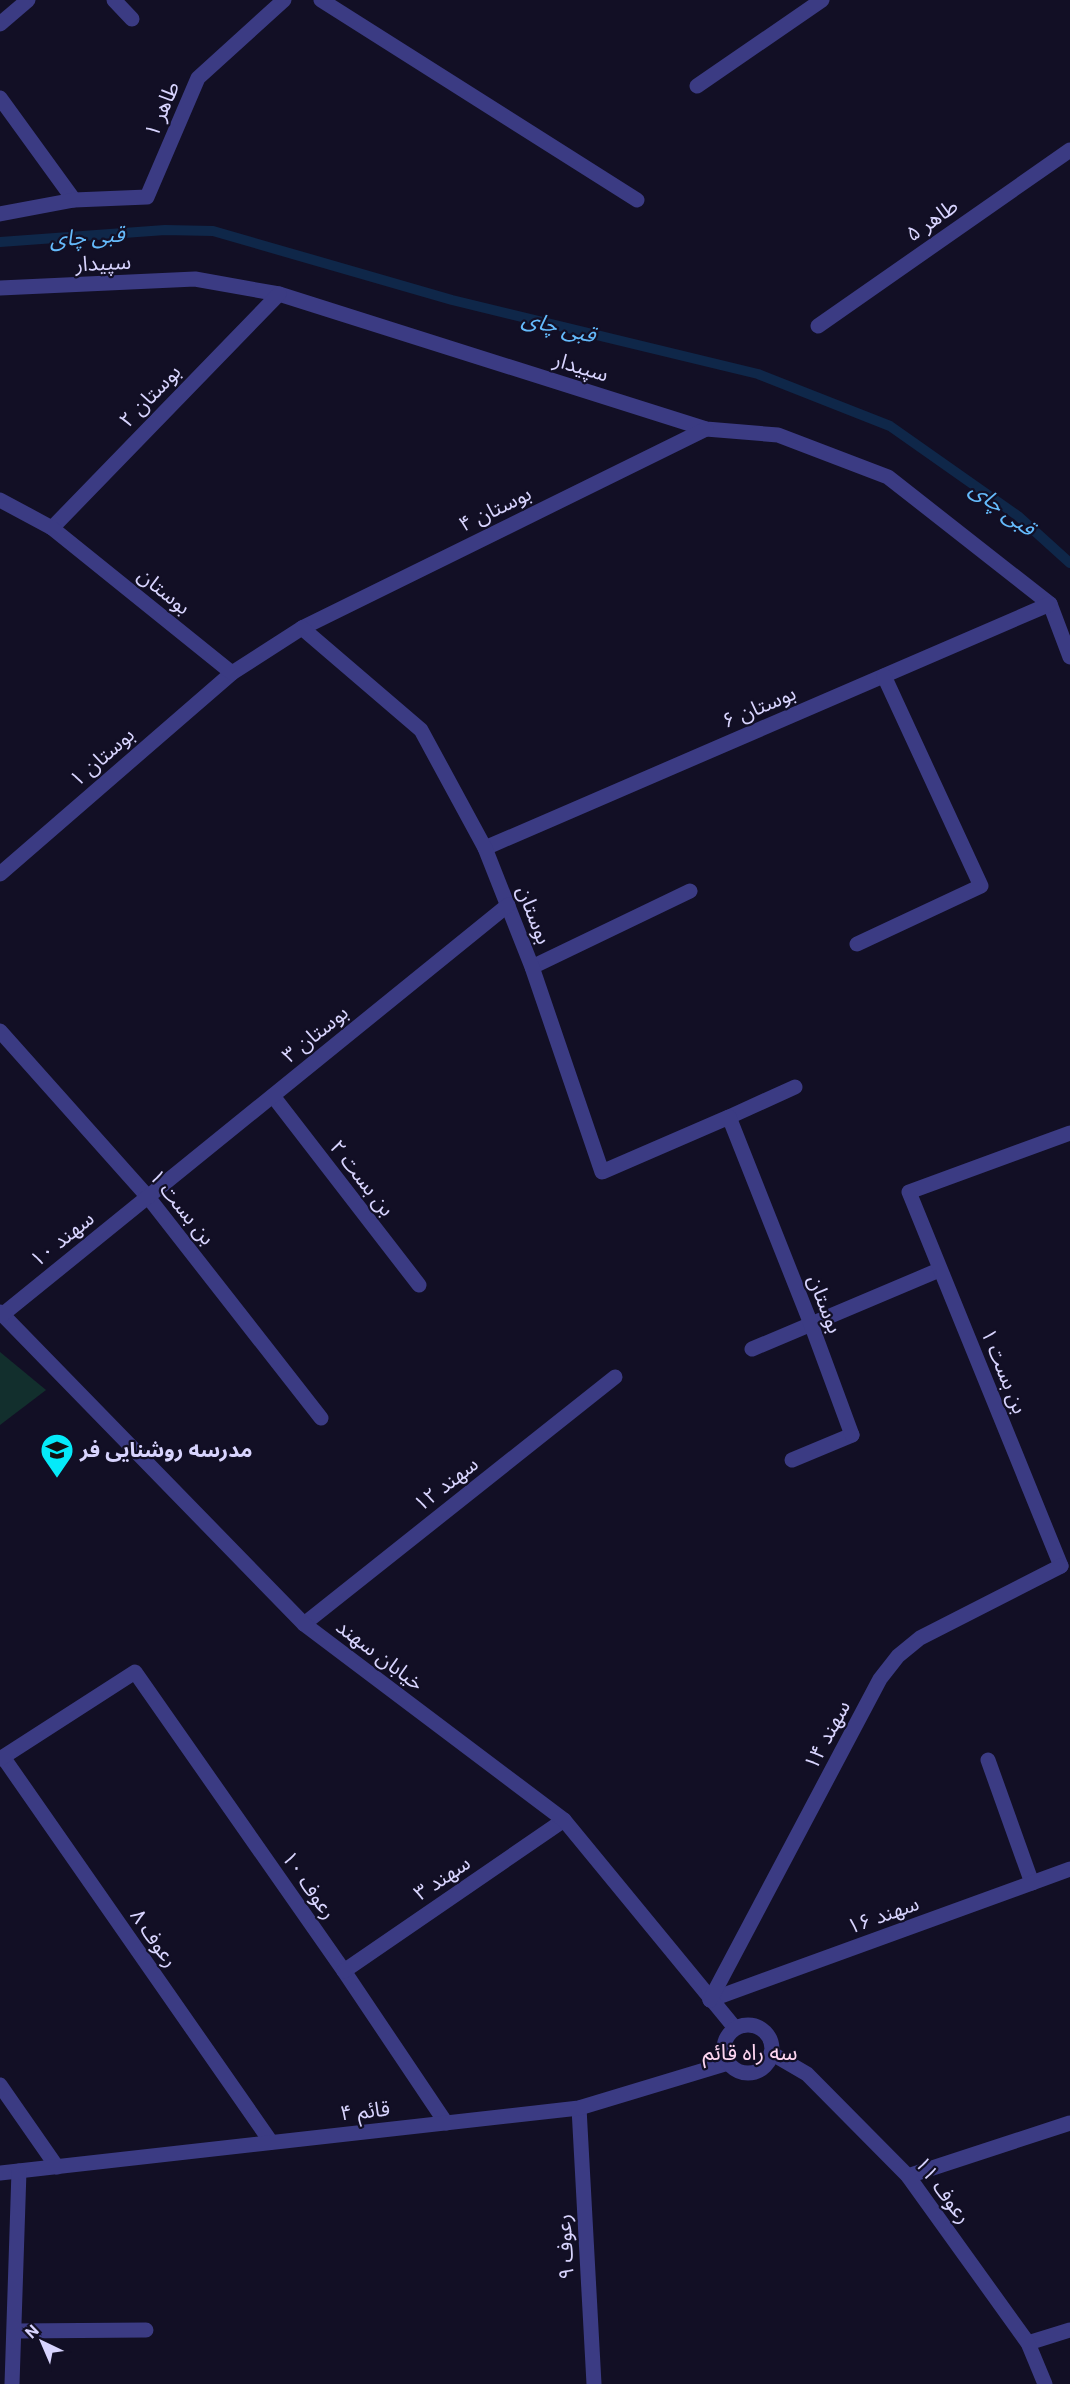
<svg xmlns="http://www.w3.org/2000/svg" width="1070" height="2384" viewBox="0 0 1070 2384" font-family="Roboto,'Noto Sans Arabic',sans-serif">
  <style>
    .green { fill: #122f2d }
    .lines { fill: none; stroke-linecap: round; stroke-linejoin: round }
    .stream { stroke: #0f2749; stroke-width: 10 }
    .service { stroke: #3b3b83; stroke-width: 15 }
    .minor { stroke: #3b3b83; stroke-width: 15 }
    .tertiary { stroke: #3b3b83; stroke-width: 15 }
    .labels { text-anchor: middle; stroke-width: 4.5; stroke-linejoin: round; paint-order: stroke }
    .street-label { font-size: 21px; fill: #d8d4fe; stroke: #120f25 }
    .poi-label { font-size: 21px; font-weight: bold; fill: #d8d4fe; stroke: #120f25; text-anchor: start }
    .water-label { font-size: 22px; font-style: italic; fill: #65bbfc; stroke: #120f25 }
    .neighbourhood-label { font-size: 22px; fill: #fed6f1; stroke: #120f25 }
  </style>
  <rect width="100%" height="100%" fill="#120f25"/>
  <path class="green" d="M0,1352L46,1390L0,1425Z"/>
  <g class="lines">
    <path class="stream" d="M0,242L165,230L213,231L452,300L758,374L890,426L1018,516L1070,563"/>
    <g class="service">
      <path d="M114,0L132,19"/>
      <path d="M321,0L637,200"/>
      <path d="M0,24L28,0"/>
      <path d="M697,86L822,0"/>
      <path d="M0,98L74,200"/>
      <path d="M0,214L74,200L147,197L198,78L284,0"/>
      <path d="M0,288L195,279L279,294L706,429L778,435L888,477L1050,604L1070,657"/>
      <path d="M818,326L1070,150"/>
      <path d="M52,528L279,294"/>
      <path d="M302,628L706,429"/>
      <path d="M485,848L1050,604"/>
      <path d="M0,874L232,673"/>
      <path d="M857,944L981,886L884,676"/>
      <path d="M532,967L690,891"/>
      <path d="M0,1031L148,1197L321,1418"/>
      <path d="M273,1096L419,1285"/>
      <path d="M729,1117L795,1087"/>
      <path d="M752,1349L939,1270"/>
      <path d="M792,1460L852,1435"/>
      <path d="M1061,1566L909,1192L1070,1133"/>
      <path d="M304,1624L615,1377"/>
      <path d="M3,1757L271,2142"/>
      <path d="M0,1759L135,1672L344,1971L446,2123"/>
      <path d="M988,1760L1032,1883"/>
      <path d="M344,1971L564,1820"/>
      <path d="M710,2000L1070,1869"/>
      <path d="M0,2085L57,2167"/>
      <path d="M579,2108L594,2384"/>
      <path d="M908,2176L1070,2123"/>
      <path d="M15,2331L146,2330"/>
      <path d="M1028,2343L1070,2330"/>
    </g>
    <g class="minor">
      <path d="M0,500L52,528L232,673L302,628L421,730L485,848L532,967L602,1172L729,1117L811,1324L852,1435"/>
      <path d="M0,1312L304,1624L564,1820L735,2028"/>
      <path d="M2,1315L508,905"/>
      <path d="M710,2000L880,1679L898,1656L920,1638L1061,1566"/>
      <path d="M771,2053L807,2074L908,2176L1028,2343L1045,2384"/>
      <path d="M0,2173L579,2108L728,2063"/>
      <path d="M12,2384L19,2171"/>
    </g>
    <circle class="tertiary" cx="748" cy="2049" r="24"/>
  </g>
  <defs>
    <g id="school-pin" transform="scale(1.725)"><path d="M0 17L-7.5 6A9.5 9.5 0 1 1 7.5 6Z" fill="#05eaf9" stroke="#120f25"/><path d="M0-5L7-2L0 1L-7-2ZM-4 1L0 2.5L4 1V4Q0 6-4 4Z" fill="#111"/></g>
  </defs>
  <g fill-rule="evenodd">
    <use href="#school-pin" x="57" y="1450"/>
  </g>
  <g class="labels">
    <g class="street-label">
      <text transform="translate(162 109) rotate(-67)" y="7">طاهر ۱</text>
      <text transform="translate(932 220) rotate(-35)" y="7">طاهر ۵</text>
      <text transform="translate(103 263) rotate(-3)" y="7">سپیدار</text>
      <text transform="translate(581 367) rotate(17)" y="7">سپیدار</text>
      <text transform="translate(150 396) rotate(-46)" y="7">بوستان ۲</text>
      <text transform="translate(495 509) rotate(-26)" y="7">بوستان ۴</text>
      <text transform="translate(164 591) rotate(39)" y="7">بوستان</text>
      <text transform="translate(759 707) rotate(-23)" y="7">بوستان ۶</text>
      <text transform="translate(102 757) rotate(-41)" y="7">بوستان ۱</text>
      <text transform="translate(534 915) rotate(69)" y="7">بوستان</text>
      <text transform="translate(315 1034) rotate(-39)" y="7">بوستان ۳</text>
      <text transform="translate(362 1178) rotate(52)" y="7">بن بست ۲</text>
      <text transform="translate(182 1207) rotate(51)" y="7">بن بست ۱</text>
      <text transform="translate(62 1239) rotate(-39)" y="7">سهند ۱۰</text>
      <text transform="translate(825 1304) rotate(69)" y="7">بوستان</text>
      <text transform="translate(1004 1371) rotate(68)" y="7">بن بست ۱</text>
      <text transform="translate(446 1484) rotate(-38)" y="7">سهند ۱۲</text>
      <text transform="translate(380 1655) rotate(37)" y="7">خیابان سهند</text>
      <text transform="translate(827 1735) rotate(-62)" y="7">سهند ۱۴</text>
      <text transform="translate(442 1878) rotate(-34)" y="7">سهند ۳</text>
      <text transform="translate(309 1885) rotate(55)" y="7">رعوف ۱۰</text>
      <text transform="translate(883 1915) rotate(-20)" y="7">سهند ۱۶</text>
      <text transform="translate(154 1938) rotate(55)" y="7">رعوف ۸</text>
      <text transform="translate(365 2111) rotate(-6)" y="7">قائم ۴</text>
      <text transform="translate(943 2190) rotate(53)" y="7">رعوف ۱۱</text>
      <text transform="translate(565 2247) rotate(-93)" y="7">رعوف ۹</text>
    </g>
    <g class="poi-label">
      <text x="80" y="1457">مدرسه روشنایی فر</text>
    </g>
    <g class="water-label">
      <text transform="translate(87 236) rotate(-4)" y="8">قبی چای</text>
      <text transform="translate(559 326) rotate(14)" y="8">قبی چای</text>
      <text transform="translate(1003 508) rotate(37)" y="8">قبی چای</text>
    </g>
    <g class="neighbourhood-label">
      <text x="750" y="2060">سه راه قائم</text>
    </g>
  </g>
  <g transform="translate(42 2342) rotate(316)" stroke="#120f25" stroke-width="4.5" paint-order="stroke">
  <path d="M0-4.5L10 22L0 15L-10 22Z" fill="#d8d4fe"/>
  <text y="-9" font-size="16" font-weight="bold" text-anchor="middle" fill="#d8d4fe">N</text>
  </g>
</svg>
